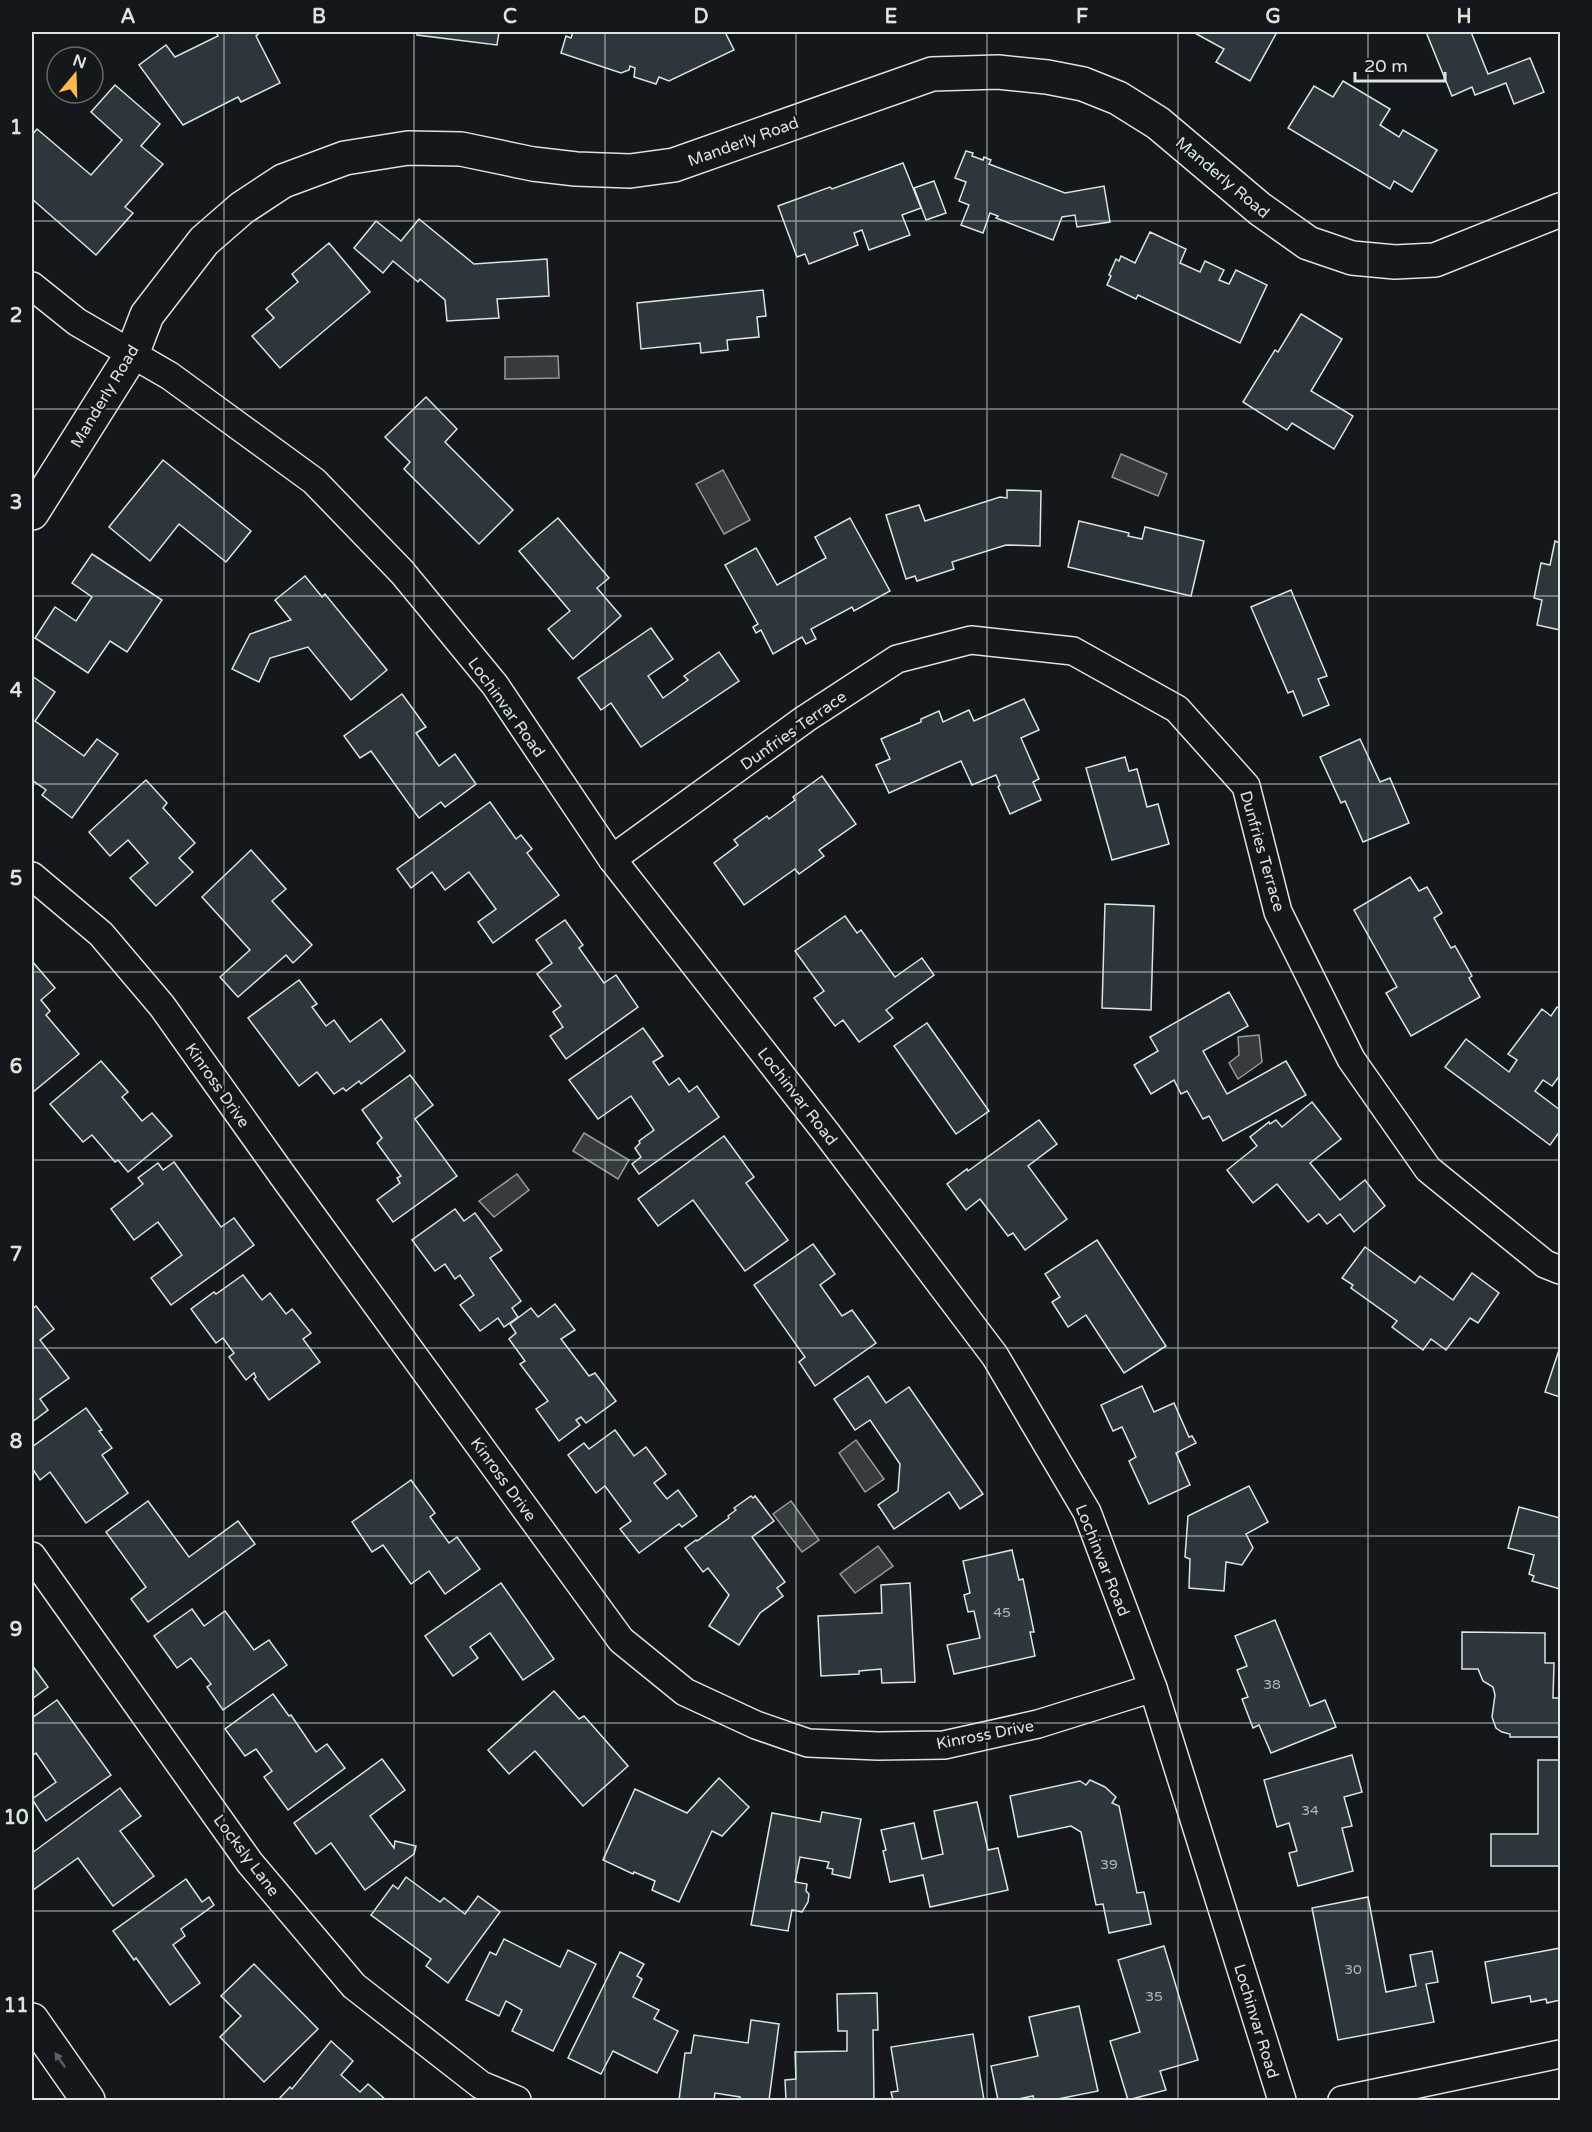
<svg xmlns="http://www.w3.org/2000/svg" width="1592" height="2132" viewBox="0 0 1592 2132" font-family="'Varela Round',sans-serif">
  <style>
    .water { fill: #363b3e; stroke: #939e99; stroke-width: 1.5 }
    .building { fill: #2c363c; stroke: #d8e6dc; stroke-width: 1.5 }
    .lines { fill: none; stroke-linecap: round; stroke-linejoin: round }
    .street-casing { stroke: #d8e6dc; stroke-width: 30 }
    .secondary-casing { stroke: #d8e6dc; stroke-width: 36 }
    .street { stroke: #14181c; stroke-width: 27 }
    .secondary { stroke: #14181c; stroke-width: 33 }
    .oneway { fill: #59605f }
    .grid { fill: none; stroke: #d8e6dc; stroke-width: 1.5; stroke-opacity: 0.55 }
    .labels { text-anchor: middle; stroke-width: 4.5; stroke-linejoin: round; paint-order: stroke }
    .number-label { font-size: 14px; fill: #adbab4 }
    .street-label { font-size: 16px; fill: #d8e6dc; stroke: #14181c }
    .neatline { fill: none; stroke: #d8e6dc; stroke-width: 2 }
    .grid-label { font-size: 20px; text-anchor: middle; font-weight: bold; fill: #d8e6dc }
  </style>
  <rect width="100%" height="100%" fill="#14181c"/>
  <g class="water">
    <path d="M558,356L559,378L505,379V357Z"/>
    <path d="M1121,454L1167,474L1158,496L1112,477Z"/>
    <path d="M723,470L750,520L724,534L696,484Z"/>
    <path d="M1259,1035L1262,1062L1238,1079L1229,1063L1239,1055L1238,1037Z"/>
    <path d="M584,1133L629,1160L618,1179L573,1151Z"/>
    <path d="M517,1174L529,1190L494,1217L479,1201Z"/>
    <path d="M856,1440L884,1479L865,1492L839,1453Z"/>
    <path d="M791,1501L819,1540L802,1552L773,1514Z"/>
    <path d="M878,1546L893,1566L855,1593L840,1574Z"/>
  </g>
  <g class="building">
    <path d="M216,32H261L256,36L280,83L241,102L238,97L183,125L139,65L166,45L175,57L218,36Z"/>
    <path d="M417,32H499L497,45L417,35Z"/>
    <path d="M573,32H725L734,50L669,81L659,77L656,84L634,77L635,68L630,66L629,70L621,73L561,53L566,36L571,38Z"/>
    <path d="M1193,32H1277L1250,81L1216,62L1224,49Z"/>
    <path d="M1426,32H1471L1488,74L1530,58L1544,92L1514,104L1506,83L1475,95L1472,87L1452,96Z"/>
    <path d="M1343,81L1390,109L1380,125L1399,137L1403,130L1437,150L1412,192L1394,181L1390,189L1288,128L1314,86L1333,97Z"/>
    <path d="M115,85L160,124L141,146L163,164L125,207L133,213L96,255L32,199V135L37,129L91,175L122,140L91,112Z"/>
    <path d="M966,151L973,153L972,156L983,160L984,157L991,160L989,164L1065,193L1104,186L1110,222L1077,227L1075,215L1062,217L1053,240L996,218L998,216L990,213L983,233L961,225L969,205L959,201L966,182L955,178Z"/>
    <path d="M903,163L921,208L902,215L910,235L869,250L862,230L854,233L858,245L809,264L805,254L797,257L778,206L830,187L832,189Z"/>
    <path d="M934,181L946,213L926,220L914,188Z"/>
    <path d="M419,219L474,264L547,259L549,296L497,299L499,318L447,321L445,300L420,279L418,282L393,261L383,273L354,248L376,221L401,241Z"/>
    <path d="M1150,232L1186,249L1180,263L1200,272L1205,261L1224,270L1219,280L1229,284L1236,270L1267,285L1240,343L1138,295L1136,299L1107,285L1111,276L1109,275L1116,259L1119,261L1121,256L1135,263Z"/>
    <path d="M329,243L370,292L280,368L252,336L274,318L266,309L298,282L292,274Z"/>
    <path d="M763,290L766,316L757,317L759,337L727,340L728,350L701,353L700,343L641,349L637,303Z"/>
    <path d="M1301,314L1342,339L1311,391L1353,416L1334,449L1292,423L1287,430L1243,402L1275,350L1278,352Z"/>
    <path d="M426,397L457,429L445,442L513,510L479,544L404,469L410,462L385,437Z"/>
    <path d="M163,460L251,531L226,562L179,524L150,561L109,527Z"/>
    <path d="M1007,490L1041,491L1040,546L1006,545L952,562L954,569L917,581L915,576L906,579L886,515L919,505L925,521L1000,497L1007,498Z"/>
    <path d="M558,518L609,578L597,588L621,616L573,659L548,629L570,611L519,551Z"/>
    <path d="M850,518L890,591L854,611L852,607L811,629L816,639L806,644L802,637L773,654L761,630L756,633L753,627L758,624L725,565L756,548L777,585L826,558L815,537Z"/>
    <path d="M1079,521L1129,533L1128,536L1142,539L1145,527L1204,541L1191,596L1068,567Z"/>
    <path d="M1555,541L1560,543V630L1537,625L1542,600L1534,598L1541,563L1550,565Z"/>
    <path d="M92,554L162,600L127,652L110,641L88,673L35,638L55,607L76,621L92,597L72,583Z"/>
    <path d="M305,576L322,597L325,594L387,670L351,700L308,647L270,658L259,682L232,669L250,634L291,620L275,600Z"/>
    <path d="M1291,590L1327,676L1318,679L1329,705L1303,716L1293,691L1288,693L1251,607Z"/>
    <path d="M651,628L673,659L648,676L663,698L688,680L684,676L719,652L739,681L641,747L611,703L601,710L578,678Z"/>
    <path d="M32,676L55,692L35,721L84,756L97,739L118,754L72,818L42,795L46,790L32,780Z"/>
    <path d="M402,694L426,727L416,733L439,766L455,754L476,784L445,807L441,802L419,818L371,751L360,758L344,736Z"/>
    <path d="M1024,699L1039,730L1021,738L1039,779L1033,782L1041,800L1010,814L998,787L1000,785L996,775L972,785L961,761L889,793L876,765L890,759L881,739L921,722V719L939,711L943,722L969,710L974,721Z"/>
    <path d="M1360,739L1380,782L1390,778L1409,823L1363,842L1345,801L1341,803L1320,757Z"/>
    <path d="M1125,757L1129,771L1137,769L1147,807L1158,804L1169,844L1112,860L1086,768Z"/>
    <path d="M822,776L856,824L819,850L824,856L799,874L795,869L744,905L714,863L738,845L734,840L767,816L769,819L795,800L793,797Z"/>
    <path d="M146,780L167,803L163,808L195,843L179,858L193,872L156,906L130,878L148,863L128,840L110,856L89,832Z"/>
    <path d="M490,802L516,839L521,835L532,849L527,853L559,895L493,943L478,922L496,909L469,872L445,890L432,872L411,888L397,869Z"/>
    <path d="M251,850L286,889L272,901L312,945L293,963L286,955L238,997L220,977L250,950L202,897Z"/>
    <path d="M1410,877L1419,891L1427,887L1442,913L1434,918L1451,948L1455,946L1472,976L1469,978L1480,997L1411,1036L1386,993L1397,987L1354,910Z"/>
    <path d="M1105,904L1154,906L1151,1010L1102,1008Z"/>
    <path d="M845,916L857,933L861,930L895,977L922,958L934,975L886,1010L893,1018L859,1042L843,1020L835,1026L814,998L824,991L795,951Z"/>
    <path d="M565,920L583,945L579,948L604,983L616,975L638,1007L566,1059L550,1036L563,1027L553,1012L561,1006L537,974L552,963L536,940Z"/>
    <path d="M32,961L55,988L41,1000L50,1011L46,1015L79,1054L33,1092L32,1090Z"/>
    <path d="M299,980L317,1004L312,1007L326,1026L334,1020L350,1042L381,1019L405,1051L361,1084L359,1081L346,1091L343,1088L334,1094L317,1072L299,1086L248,1018Z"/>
    <path d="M1229,992L1248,1026L1203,1051L1227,1094L1286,1061L1306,1095L1223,1141L1209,1116L1203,1119L1187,1091L1181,1094L1174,1080L1151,1094L1134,1065L1158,1051L1150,1037Z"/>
    <path d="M1557,1007L1560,1009V1075L1552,1086L1543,1080L1535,1091L1560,1110V1131L1550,1145L1445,1067L1466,1039L1509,1072L1517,1060L1508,1054L1542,1009L1551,1016Z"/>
    <path d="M927,1023L989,1111L956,1134L894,1046Z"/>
    <path d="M643,1028L663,1056L653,1062L669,1085L679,1078L689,1092L697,1086L719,1117L639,1174L632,1164L641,1157L635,1148L640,1143L639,1141L654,1130L631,1096L598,1119L569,1080Z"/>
    <path d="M101,1061L128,1092L122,1097L142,1121L152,1113L172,1136L128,1172L118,1160L115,1162L92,1135L83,1142L50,1104Z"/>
    <path d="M410,1075L433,1105L415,1119L457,1176L393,1222L377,1200L400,1183L397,1178L401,1176L377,1143L382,1138L362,1110Z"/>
    <path d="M1312,1102L1341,1139L1310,1163L1340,1200L1365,1180L1385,1206L1354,1232L1340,1214L1327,1224L1319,1214L1308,1222L1277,1184L1253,1203L1227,1170L1257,1146L1250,1137L1269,1122L1270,1124L1276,1120L1282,1127Z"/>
    <path d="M1039,1120L1057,1144L1028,1166L1067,1219L1025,1250L1013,1233L1008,1236L980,1199L966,1210L947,1184L967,1169L968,1171Z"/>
    <path d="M724,1136L754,1177L746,1183L788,1240L745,1271L693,1200L658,1226L638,1199Z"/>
    <path d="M174,1162L221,1227L234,1218L254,1245L171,1305L151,1278L182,1255L158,1222L134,1240L111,1209L143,1184L138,1178L158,1163L163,1170Z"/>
    <path d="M455,1209L464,1221L475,1213L502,1250L490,1258L521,1301L512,1308L518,1317L504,1327L498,1318L480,1331L460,1305L474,1295L460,1275L455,1279L445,1264L435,1271L412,1240Z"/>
    <path d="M1097,1240L1166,1346L1124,1373L1086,1315L1068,1327L1052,1302L1060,1297L1045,1274Z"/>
    <path d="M813,1244L835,1274L820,1285L842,1316L852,1310L876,1343L815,1386L799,1362L805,1357L754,1285Z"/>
    <path d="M1365,1247L1415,1283L1420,1276L1453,1300L1472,1273L1499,1293L1478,1323L1470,1318L1446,1350L1431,1339L1423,1350L1392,1327L1397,1321L1351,1288L1353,1285L1342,1278Z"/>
    <path d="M243,1275L262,1300L270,1293L286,1314L292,1309L311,1333L303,1339L320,1362L269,1400L254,1379L256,1377L254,1373L246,1380L229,1357L234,1353L223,1338L216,1343L191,1309L214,1292L216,1294Z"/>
    <path d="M555,1304L575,1330L561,1339L589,1376L595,1373L616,1401L586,1423L581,1417L576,1420L580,1425L559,1441L536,1409L548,1401L520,1364L525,1361L509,1339L516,1333L510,1324L531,1308L538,1317Z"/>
    <path d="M36,1306L54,1329L40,1340L69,1378L40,1399L48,1410L32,1422V1309Z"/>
    <path d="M1560,1347V1397L1545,1392Z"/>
    <path d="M868,1376L886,1403L909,1387L983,1494L960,1509L949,1492L894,1529L878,1505L898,1491L900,1464L870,1420L855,1430L834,1399Z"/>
    <path d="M1142,1386L1154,1412L1174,1403L1189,1437L1192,1436L1196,1443L1176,1453L1190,1485L1149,1504L1129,1461L1136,1457L1122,1427L1113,1431L1101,1405Z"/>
    <path d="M86,1408L102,1430L99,1431L112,1448L102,1455L128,1493L86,1523L50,1472L40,1480L32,1468V1447Z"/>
    <path d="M615,1430L634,1456L646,1447L666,1474L654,1483L667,1499L678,1490L697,1516L682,1527L679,1524L639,1553L620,1529L631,1521L605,1486L596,1493L568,1455L584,1443L589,1449Z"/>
    <path d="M411,1480L435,1513L430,1517L449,1543L457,1537L480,1569L445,1594L429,1571L411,1584L383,1545L372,1552L352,1522Z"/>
    <path d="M1249,1486L1268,1522L1246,1534L1253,1548L1242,1565L1226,1562L1224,1591L1189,1588L1190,1559L1185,1557L1188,1516Z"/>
    <path d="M751,1496L753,1498L755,1496L774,1521L752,1537L785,1582L777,1588L783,1596L760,1613L739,1645L709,1626L729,1595L708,1568L703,1572L685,1548L696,1540L697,1541L729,1518L728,1516L736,1510L734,1508Z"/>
    <path d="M148,1501L189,1557L238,1521L255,1544L148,1622L131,1599L146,1587L106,1532Z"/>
    <path d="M1519,1507L1560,1518V1589L1532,1581L1534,1576L1529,1574L1534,1555L1508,1548Z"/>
    <path d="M1012,1550L1019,1580L1023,1579L1034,1632H1030L1035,1656L954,1674L947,1645L980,1638L974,1611L968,1612L964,1595L970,1593L963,1561Z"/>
    <path d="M501,1583L554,1659L523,1680L490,1633L470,1647L478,1658L453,1676L425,1636Z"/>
    <path d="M910,1583L915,1682L882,1683L881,1669L859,1671V1674L821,1676L818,1616L882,1613L881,1585Z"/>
    <path d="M192,1609L204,1626L225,1611L254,1650L269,1640L287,1665L223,1710L207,1687L211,1684L191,1658L177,1668L154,1636Z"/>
    <path d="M1275,1620L1310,1706L1325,1700L1336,1727L1271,1753L1259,1725L1253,1728L1242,1699L1248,1697L1237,1670L1247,1666L1235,1636Z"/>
    <path d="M1462,1632L1545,1633V1663H1554L1553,1698H1560V1737H1510V1734L1502,1732L1496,1728L1492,1717L1495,1695L1493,1687L1483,1681L1478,1669H1462Z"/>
    <path d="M32,1665L48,1687L32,1699Z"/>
    <path d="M554,1691L579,1719L584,1716L628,1766L583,1806L535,1751L509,1774L488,1750Z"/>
    <path d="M273,1694L289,1716L291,1715L316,1752L327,1744L345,1768L288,1810L264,1777L272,1771L256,1749L245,1756L225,1729Z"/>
    <path d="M57,1700L111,1775L46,1821L32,1799L56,1782L36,1753L32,1756V1718Z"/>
    <path d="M1352,1755L1362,1792L1344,1797L1352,1826L1342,1828L1353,1871L1298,1886L1289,1853L1297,1851L1289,1823L1277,1827L1264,1780Z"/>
    <path d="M382,1759L405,1790L370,1816L394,1848L395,1841L416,1846L414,1854L365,1890L331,1843L316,1854L294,1823Z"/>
    <path d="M1538,1760H1560V1866H1491V1834H1538Z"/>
    <path d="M719,1778L749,1807L722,1836L712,1831L679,1902L652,1890L655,1881L634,1872L633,1874L603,1860L635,1789L687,1813Z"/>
    <path d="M1090,1780L1105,1787L1116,1797L1112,1803L1119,1806L1137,1893L1144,1892L1151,1924L1109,1933L1103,1904L1096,1905L1081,1832L1071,1826L1018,1837L1010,1796L1080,1781L1086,1785Z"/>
    <path d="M120,1788L141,1816L120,1831L154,1876L113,1906L78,1858L33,1890L32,1853Z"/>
    <path d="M977,1802L988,1850L998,1848L1008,1890L930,1907L923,1875L890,1882L883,1851L886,1850L881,1830L914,1823L922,1859L943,1854L934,1811Z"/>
    <path d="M822,1812L861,1819L850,1878L832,1874L833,1869L827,1868L829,1862L800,1857L795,1882L807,1884L806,1891L809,1894L808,1902L802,1912L792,1910L788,1931L751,1925L772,1813L820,1822Z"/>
    <path d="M406,1877L440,1902L444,1898L465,1914L478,1896L500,1912L448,1983L426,1966L431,1959L371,1915L393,1885L398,1889Z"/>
    <path d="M186,1879L202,1902L209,1897L214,1905L181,1929L185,1936L173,1945L200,1983L170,2005L136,1958L134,1960L113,1931Z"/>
    <path d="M1368,1897L1386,1992L1416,1986L1410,1955L1432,1951L1438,1982L1426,1984L1434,2022L1338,2040L1312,1908Z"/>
    <path d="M504,1939L560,1967L568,1950L596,1964L553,2051L512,2031L522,2010L506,2001L499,2016L466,2000L490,1952L496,1955Z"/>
    <path d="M1164,1946L1198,2060L1160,2071L1166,2090L1128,2100L1110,2041L1140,2032L1118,1960Z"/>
    <path d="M1560,1948V2000L1547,2003L1546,1999L1531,2002L1530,1996L1492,2003L1485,1962Z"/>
    <path d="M620,1952L644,1964L637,1976L642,1979L633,1997L659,2010L654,2019L678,2031L657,2073L613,2051L601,2074L568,2058Z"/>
    <path d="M254,1964L318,2029L264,2082L220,2037L241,2016L221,1996Z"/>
    <path d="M877,1993L878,2030H873L874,2100H848V2099L786,2100L785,2080L796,2079L795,2052L847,2051V2031H838L837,1994Z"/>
    <path d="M1079,2006L1098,2091L1053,2100H1034L1033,2096L1014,2100H998L991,2066L1038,2056L1029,2017Z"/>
    <path d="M751,2020L779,2024L769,2100H740V2097L715,2093L714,2100H679L685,2053H691L694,2035L748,2043Z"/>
    <path d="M973,2034L984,2100H893L891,2092L898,2091L891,2047Z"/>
    <path d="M331,2041L353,2061L341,2075L360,2092L368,2084L386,2100H278L290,2087L292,2089Z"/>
  </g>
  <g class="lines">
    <g class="street-casing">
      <g id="street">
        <path d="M32,286L77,322L170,376L314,481L402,572L495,685L612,859L825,1131L995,1356L1087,1512L1153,1688L1282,2100"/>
        <path d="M612,859L805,719L897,659L971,640L1073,651L1177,709L1246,786L1278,912L1351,1059L1428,1169L1545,1264L1560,1270"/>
        <path d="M32,876L101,934L162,1006L283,1176L621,1640L685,1692L756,1725L808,1743L878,1746L944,1745L1038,1724L1153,1688"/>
        <path d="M32,1556L250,1863L354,1986L481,2085L517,2100"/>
        <path d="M1342,2100L1560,2054"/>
      </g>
    </g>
    <g class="secondary-casing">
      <g id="secondary">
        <path d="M32,513L132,354L147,315L204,241L242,208L283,181L345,158L408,148L461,149L533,164L576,169L630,171L674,165L932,74L998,72L1047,77L1083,84L1118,98L1158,123L1260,209L1308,243L1352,258L1395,262L1435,260L1560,210"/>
        <path d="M32,2020L88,2100"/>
      </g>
    </g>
    <use href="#street" class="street"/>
    <use href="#secondary" class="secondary"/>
  </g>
  <defs><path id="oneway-solid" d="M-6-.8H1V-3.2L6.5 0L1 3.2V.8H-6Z" transform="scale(1.5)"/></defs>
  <use class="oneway" href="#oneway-solid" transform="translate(60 2060) rotate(-125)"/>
  <path class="grid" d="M224,32V2100M414,32V2100M605,32V2100M796,32V2100M987,32V2100M1178,32V2100M1368,32V2100M32,221H1560M32,409H1560M32,596H1560M32,784H1560M32,972H1560M32,1160H1560M32,1348H1560M32,1536H1560M32,1723H1560M32,1911H1560"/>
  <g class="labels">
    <g class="number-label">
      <text x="1002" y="1617">45</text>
      <text x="1272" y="1689">38</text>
      <text x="1310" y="1815">34</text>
      <text x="1109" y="1869">39</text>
      <text x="1353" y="1974">30</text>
      <text x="1154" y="2001">35</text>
    </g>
    <g class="street-label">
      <text transform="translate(743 141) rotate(-20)" y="6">Manderly Road</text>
      <text transform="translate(1223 177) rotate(40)" y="6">Manderly Road</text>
      <text transform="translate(104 396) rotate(-59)" y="6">Manderly Road</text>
      <text transform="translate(507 707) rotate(54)" y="6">Lochinvar Road</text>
      <text transform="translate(793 730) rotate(-35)" y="6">Dunfries Terrace</text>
      <text transform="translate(1263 851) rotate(74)" y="6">Dunfries Terrace</text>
      <text transform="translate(218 1085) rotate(55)" y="6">Kinross Drive</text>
      <text transform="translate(798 1096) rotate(52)" y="6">Lochinvar Road</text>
      <text transform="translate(504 1479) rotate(54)" y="6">Kinross Drive</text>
      <text transform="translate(1103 1560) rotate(68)" y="6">Lochinvar Road</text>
      <text transform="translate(985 1734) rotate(-11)" y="6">Kinross Drive</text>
      <text transform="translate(247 1855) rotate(53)" y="6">Locksly Lane</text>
      <text transform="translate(1257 2021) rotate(73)" y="6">Lochinvar Road</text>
    </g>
  </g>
  <rect width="1592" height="2132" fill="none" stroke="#14181c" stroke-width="66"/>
  <g transform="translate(75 75) rotate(19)"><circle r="28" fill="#14181c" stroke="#626a69" stroke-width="1.5"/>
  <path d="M0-4.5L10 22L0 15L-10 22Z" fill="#ffb74d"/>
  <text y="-9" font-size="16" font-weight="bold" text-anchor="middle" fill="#d8e6dc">N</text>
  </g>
  <path d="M1355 72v9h90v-9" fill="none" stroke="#d8e6dc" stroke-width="3"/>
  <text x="1364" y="72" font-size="18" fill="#d8e6dc" stroke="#14181c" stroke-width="4.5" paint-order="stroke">20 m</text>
  <rect x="33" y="33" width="1526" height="2066" class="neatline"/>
  <g class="grid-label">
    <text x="128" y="23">A</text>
    <text x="319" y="23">B</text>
    <text x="510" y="23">C</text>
    <text x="701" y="23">D</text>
    <text x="891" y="23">E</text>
    <text x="1082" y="23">F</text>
    <text x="1273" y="23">G</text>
    <text x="1464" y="23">H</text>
    <text x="16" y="134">1</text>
    <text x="16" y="322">2</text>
    <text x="16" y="509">3</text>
    <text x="16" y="697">4</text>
    <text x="16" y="885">5</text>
    <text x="16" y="1073">6</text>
    <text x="16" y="1261">7</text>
    <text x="16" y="1448">8</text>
    <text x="16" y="1636">9</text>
    <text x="16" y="1824">10</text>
    <text x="16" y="2012">11</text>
  </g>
</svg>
